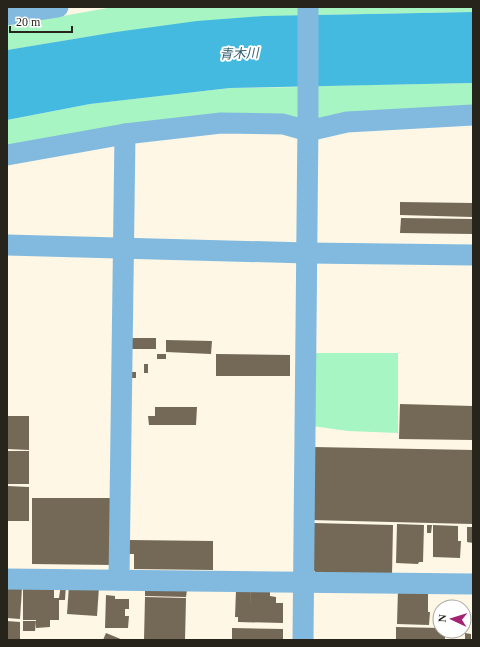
<svg xmlns="http://www.w3.org/2000/svg" width="480" height="647" viewBox="0 0 480 647" font-family="'Times New Roman','Noto Sans JP',serif">
  <style>
    .green { fill: #a7f5c2 }
    .water { fill: #44bae0 }
    .building { fill: #746957 }
    .lines { fill: none; stroke-linecap: round; stroke-linejoin: round }
    .minor { stroke: #82badf; stroke-width: 21 }
    .labels { text-anchor: middle; stroke-width: 4; stroke-linejoin: round; paint-order: stroke }
    .water-label { font-size: 13px; font-style: italic; fill: #2e5e6e; stroke: #fff }
  </style>
  <rect width="100%" height="100%" fill="#fef7e6"/>
  <g class="green">
    <path d="M113,7H301V16C202,17 105,34 7,50V26Z"/>
    <path d="M316,7H473V12L316,15Z"/>
    <path d="M473,83V110L317,123V86Z"/>
    <path d="M301,87L300,123L7,148V120L90,104L230,88Z"/>
    <path d="M312,353H398V433L348,431L312,426Z"/>
  </g>
  <path class="water" d="M473,12V83L230,88L90,104L7,120V50L116,32L197,21L264,16Z"/>
  <g class="building">
    <path d="M400,202L473,203L472,217L400,215Z"/>
    <path d="M401,218L473,219L472,234L400,233Z"/>
    <rect x="131" y="338" width="25" height="11"/>
    <path d="M166,340L212,341L211,354L166,352Z"/>
    <rect x="157" y="354" width="9" height="5"/>
    <path d="M216,354L290,355V376H216Z"/>
    <rect x="144" y="364" width="4" height="9"/>
    <rect x="132" y="372" width="4" height="6"/>
    <path d="M400,404L473,406L472,440L399,439Z"/>
    <path d="M155,407H197L196,425H149L148,416H155Z"/>
    <path d="M7,416H29V450L7,449Z"/>
    <path d="M313,447L473,450L472,524L311,520Z"/>
    <rect x="7" y="451" width="22" height="33"/>
    <path d="M7,486L29,487V521H7Z"/>
    <path d="M32,498H112V565L32,564Z"/>
    <path d="M313,523L393,525L392,575L316,573L312,568Z"/>
    <path d="M397,524L424,525L423,562H419L418,564L396,563Z"/>
    <path d="M427,525H432L431,533H427Z"/>
    <path d="M433,525L458,526V541H461L460,558L433,557Z"/>
    <path d="M467,527H473V543L467,542Z"/>
    <path d="M129,540L213,541V570L134,569V554H129Z"/>
    <path d="M61,584L66,585L65,600H59V620H50V627L36,628V620H23V587H54V598H59Z"/>
    <path d="M69,585L99,587L97,616L67,614Z"/>
    <path d="M7,588H22L20,619L7,618Z"/>
    <path d="M145,589L187,590L186,597L145,596Z"/>
    <path d="M398,589L430,590V594H428V612H430L429,625L397,624Z"/>
    <path d="M236,590H251L250,608L251,592H256V590L270,592V596L276,597V603H283V623L238,622V617H235Z"/>
    <path d="M106,595L115,596V599H129V609H125V616H129L128,628H105Z"/>
    <path d="M145,597L186,598L185,640H144Z"/>
    <path d="M7,621L20,622V640H7Z"/>
    <path d="M23,621H36L35,631H23Z"/>
    <path d="M396,627L440,628V631H445V640H396Z"/>
    <path d="M232,628L283,629V640H232Z"/>
    <path d="M106,633L123,640H103Z"/>
    <path d="M465,633L471,634V640H465Z"/>
  </g>
  <g class="lines">
    <g class="minor">
      <path d="M7,15L58,7"/>
      <path d="M7,155L125,134L221,123L283,124L308,131L347,122L473,115"/>
      <path d="M7,245L307,253L473,255"/>
      <path d="M7,579L473,584"/>
      <path d="M119,580L125,134"/>
      <path d="M303,640L308,121V7"/>
    </g>
  </g>
  <g class="labels">
    <g class="water-label">
      <text transform="translate(239 53) rotate(-2)" y="5">青木川</text>
    </g>
  </g>
  <rect width="480" height="647" fill="none" stroke="#27241c" stroke-width="16"/>
  <g transform="translate(452 619) rotate(274)"><circle r="19" fill="#ffffff" stroke="#a9a7a4"/>
  <path d="M0-3L7 15L0 10L-7 15Z" fill="#a32375"/>
  <text y="-6" font-size="11" font-weight="bold" text-anchor="middle" fill="#27241c">N</text>
  </g>
  <path d="M10 26v6h62v-6" fill="none" stroke="#27241c" stroke-width="2"/>
  <text x="16" y="26" font-size="12" fill="#27241c" stroke="#ffffff" stroke-width="3" paint-order="stroke">20 m</text>
</svg>
